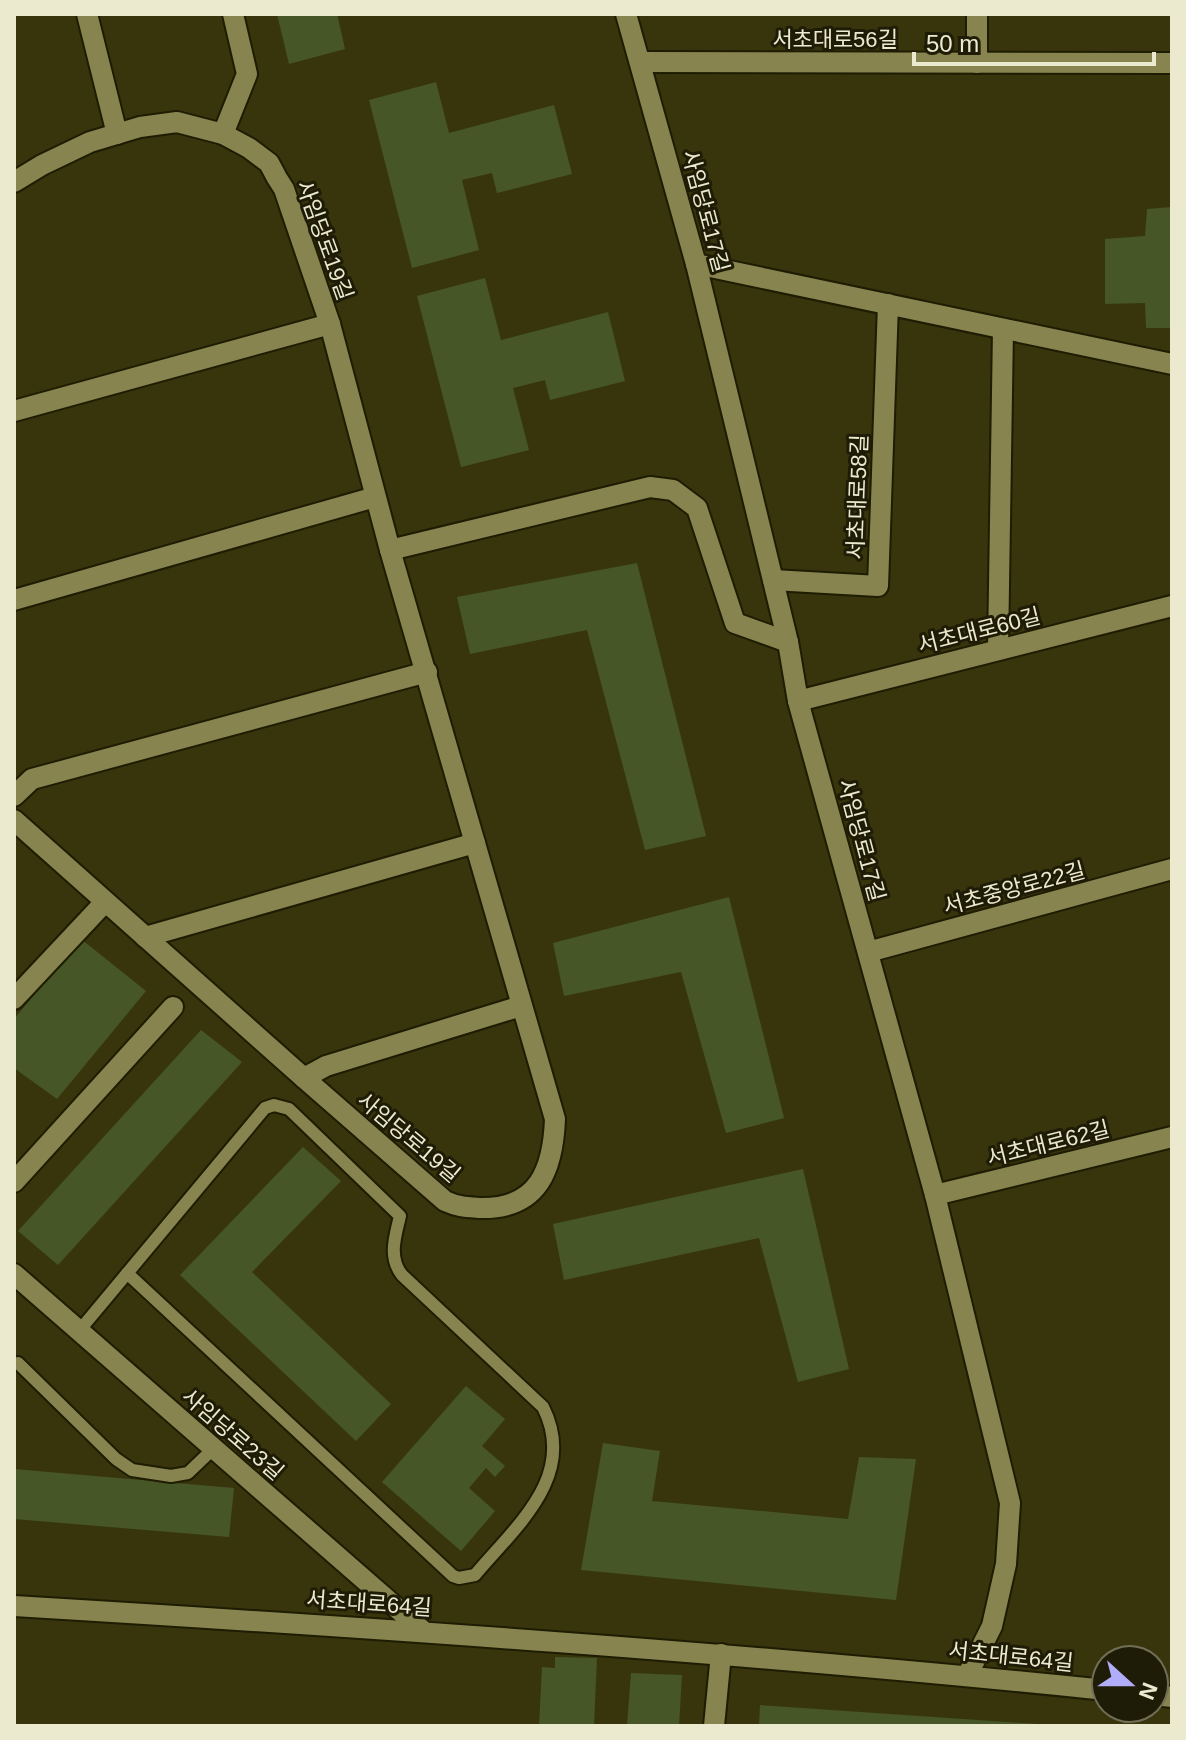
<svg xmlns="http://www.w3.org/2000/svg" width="1186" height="1740" viewBox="0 0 1186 1740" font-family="Helvetica,'Noto Sans KR',sans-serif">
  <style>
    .building { fill: #465627 }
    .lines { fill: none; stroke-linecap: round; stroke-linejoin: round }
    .service-casing { stroke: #1e1c02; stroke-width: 16 }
    .minor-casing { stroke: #1e1c02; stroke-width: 24 }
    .service { stroke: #87844f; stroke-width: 12 }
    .minor { stroke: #87844f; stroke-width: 20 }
    .labels { text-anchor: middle; stroke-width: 6; stroke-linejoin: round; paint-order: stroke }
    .street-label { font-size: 22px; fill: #ebeace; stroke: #1e1c06 }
  </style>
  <rect width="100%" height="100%" fill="#38350c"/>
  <g class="building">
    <path d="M277,14H337L345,49L289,64Z"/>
    <path d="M436,82L449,133L554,105L572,174L497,193L492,173L462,180L479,250L412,268L369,100Z"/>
    <path d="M1172,207V328H1146L1145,303L1105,304V239L1145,236L1147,209Z"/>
    <path d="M485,278L501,340L608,312L625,381L550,400L545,380L513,388L529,450L461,467L417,296Z"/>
    <path d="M637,563L706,836L645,850L587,630L470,654L457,597Z"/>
    <path d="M729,897L784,1118L726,1133L681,972L564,996L553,943Z"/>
    <path d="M81,939L146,991L57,1099L14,1068V1019Z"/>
    <path d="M201,1030L242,1062L58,1265L18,1231Z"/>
    <path d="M303,1147L341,1181L252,1272L391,1404L356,1441L180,1275Z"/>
    <path d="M803,1169L849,1369L798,1382L759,1238L564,1280L553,1224Z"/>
    <path d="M466,1386L505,1419L482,1446L505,1466L495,1477L486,1468L469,1488L495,1511L461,1551L382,1482Z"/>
    <path d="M603,1443L660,1451L652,1501L848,1519L859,1457L916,1459L896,1600L581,1570Z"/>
    <path d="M14,1469L234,1488L229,1537L14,1519Z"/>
    <path d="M555,1657L597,1658L594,1726H539L542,1667L555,1668Z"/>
    <path d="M631,1673L682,1675L679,1726H627Z"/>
    <path d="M760,1705L1038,1724V1726H759Z"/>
  </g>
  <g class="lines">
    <g class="service-casing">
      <g id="service">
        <path d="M79,1331L265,1108L274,1105L289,1109L400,1216C395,1237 388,1257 402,1275L543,1407C578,1476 516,1526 475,1575L459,1578L453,1576L127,1273"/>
        <path d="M18,1363L116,1459L132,1470L171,1476L188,1473L213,1449"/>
      </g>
    </g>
    <g class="minor-casing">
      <g id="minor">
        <path d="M87,14L117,134"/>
        <path d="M626,14L696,264L788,642L798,701L935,1195L1010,1503L1006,1564L992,1626L967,1676"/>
        <path d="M642,62L1172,63"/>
        <path d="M977,63V14"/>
        <path d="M223,134L247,74L233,14"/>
        <path d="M14,182L42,165L90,142L140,127L177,122L223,134L249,148L269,163L277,178L284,189L330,324L390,550L555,1119C553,1169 539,1209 481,1208C467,1207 458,1207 445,1201L304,1078L14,820"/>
        <path d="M696,264L1172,364"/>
        <path d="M14,411L330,324"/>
        <path d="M390,550L650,487L673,490L697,508L735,623L788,642"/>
        <path d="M773,580L878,586L888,304"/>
        <path d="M14,600L375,497"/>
        <path d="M998,650L1003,329"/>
        <path d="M798,701L1172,606"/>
        <path d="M14,796L32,779L427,672"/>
        <path d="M145,937L475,843"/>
        <path d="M868,952L1172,869"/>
        <path d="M14,999L105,902"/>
        <path d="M304,1078L326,1066L521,1006"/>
        <path d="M14,1182L173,1007"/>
        <path d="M935,1195L1172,1137"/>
        <path d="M14,1274L422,1630"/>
        <path d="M14,1606C379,1628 743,1653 1106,1690"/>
        <path d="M1154,1695L1172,1697"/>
        <path d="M714,1726L721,1654"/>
      </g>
    </g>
    <use href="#service" class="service"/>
    <use href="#minor" class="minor"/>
  </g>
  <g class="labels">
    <g class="street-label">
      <text x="835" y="47">서초대로56길</text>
      <text transform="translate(706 211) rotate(75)" y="8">사임당로17길</text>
      <text transform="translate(325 240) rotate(70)" y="8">사임당로19길</text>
      <text transform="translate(857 497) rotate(-88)" y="8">서초대로58길</text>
      <text transform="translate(979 630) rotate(-14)" y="8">서초대로60길</text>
      <text transform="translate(862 840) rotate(75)" y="8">사임당로17길</text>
      <text transform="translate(1014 888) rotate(-15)" y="8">서초중앙로22길</text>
      <text transform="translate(409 1137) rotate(40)" y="8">사임당로19길</text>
      <text transform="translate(1048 1143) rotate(-14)" y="8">서초대로62길</text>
      <text transform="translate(233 1434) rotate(41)" y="8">사임당로23길</text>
      <text transform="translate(369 1603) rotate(4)" y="8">서초대로64길</text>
      <text transform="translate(1011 1656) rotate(6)" y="8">서초대로64길</text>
    </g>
  </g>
  <rect width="1186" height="1740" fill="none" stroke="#ebeace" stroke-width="32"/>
  <g transform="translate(1130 1684) rotate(111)"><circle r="38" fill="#1e1c06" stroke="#706e56" stroke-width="2"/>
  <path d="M0-6L14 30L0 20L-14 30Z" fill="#b1adfa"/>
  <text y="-12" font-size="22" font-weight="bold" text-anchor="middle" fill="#ebeace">N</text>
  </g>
  <path d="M914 52v12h240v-12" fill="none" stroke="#ebeace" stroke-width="4"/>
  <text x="926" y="52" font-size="24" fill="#ebeace" stroke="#1e1c06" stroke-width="6" paint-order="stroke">50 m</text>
</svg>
